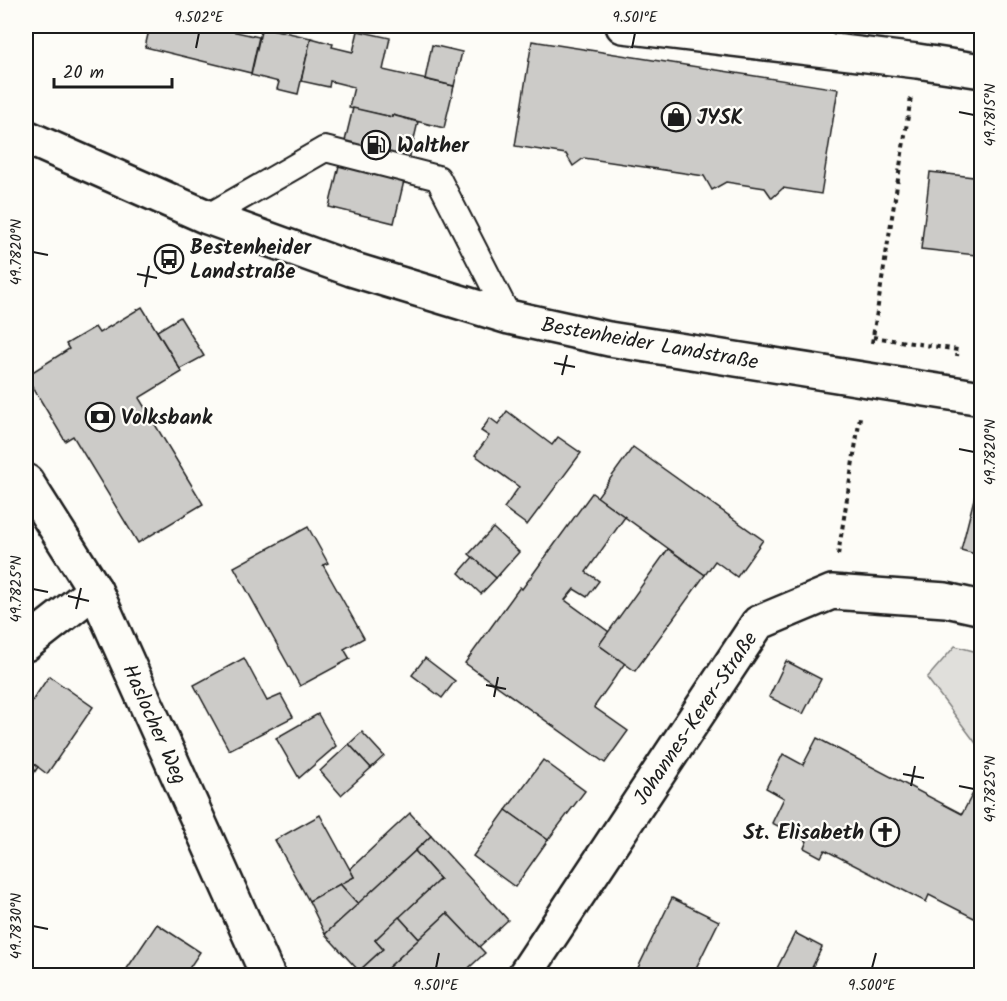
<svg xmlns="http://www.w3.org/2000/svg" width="1007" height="1001" viewBox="0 0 1007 1001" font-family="Kalam,sans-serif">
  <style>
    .green { fill: #e0dfdb; stroke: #7e7e7c; stroke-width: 1.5 }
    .building { fill: #cccbc8; stroke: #1c1c1c; stroke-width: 1.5 }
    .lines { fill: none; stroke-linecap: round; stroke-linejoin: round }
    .lane-casing { stroke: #1c1c1c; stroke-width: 28 }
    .street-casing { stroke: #1c1c1c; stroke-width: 38 }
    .secondary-casing { stroke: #1c1c1c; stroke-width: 38 }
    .path { stroke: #1c1c1c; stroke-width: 4; stroke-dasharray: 4.5 4.5; stroke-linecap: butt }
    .lane { stroke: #fdfcf7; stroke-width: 24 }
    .street { stroke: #fdfcf7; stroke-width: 33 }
    .secondary { stroke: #fdfcf7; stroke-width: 33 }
    .ticks { fill: none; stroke: #1c1c1c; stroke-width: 2 }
    .labels { text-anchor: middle; stroke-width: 4.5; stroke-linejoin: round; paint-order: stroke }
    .poi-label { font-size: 21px; font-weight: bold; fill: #1c1c1c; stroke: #fdfcf7; text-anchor: start }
    .street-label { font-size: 21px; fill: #1c1c1c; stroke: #fdfcf7 }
    .neatline { fill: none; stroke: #1c1c1c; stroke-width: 2 }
    .ticks-label { font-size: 15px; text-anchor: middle; fill: #1c1c1c }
  </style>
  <rect width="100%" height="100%" fill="#fdfcf7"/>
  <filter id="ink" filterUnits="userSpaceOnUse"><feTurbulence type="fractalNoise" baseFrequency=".0167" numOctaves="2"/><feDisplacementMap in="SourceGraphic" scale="12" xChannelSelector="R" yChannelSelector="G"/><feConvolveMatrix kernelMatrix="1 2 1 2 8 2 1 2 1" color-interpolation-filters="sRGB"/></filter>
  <g filter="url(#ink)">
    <path class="green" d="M955,646L981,653V750L927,678Z"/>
    <g class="building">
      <path d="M150,26H209L259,37L251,73L145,47Z"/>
      <path d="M262,27L311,38L298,94L277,89L279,82L251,75Z"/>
      <path d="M358,31L390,38L383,70L454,86L444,128L392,115V117L349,108L354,87L330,81L329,87L301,81L311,38L333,44L332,47L353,52Z"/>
      <path d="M532,41L838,89L821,194L783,188L772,198L765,188L726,182L712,190L704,176L584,158L573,166L566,154L515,146Z"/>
      <path d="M432,45L462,52L454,86L425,79Z"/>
      <path d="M353,108L392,117V115L418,122L394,223L329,207Z"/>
      <path d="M930,172L982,178V206L976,255L921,249Z"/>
      <path d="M980,216H982V251L977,250Z"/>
      <path d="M142,307L182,372L139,398L203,504L138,543L73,436L65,441L26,376L69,349L66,344L95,327L99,333Z"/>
      <path d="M180,317L204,356L180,369L157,331Z"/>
      <path d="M507,411L552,445L558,437L581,453L527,525L504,508L519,487L475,455L489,436L481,431L490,418L498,424Z"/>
      <path d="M633,447L763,540L737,577L715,561L705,575L597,497Z"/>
      <path d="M592,493L625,517L586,572L599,581L587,597L574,589L565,600L609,632L599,645L625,663L594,707L628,731L605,763L465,663L520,587L522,589Z"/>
      <path d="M975,495L982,497V556L961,550Z"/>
      <path d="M308,527L328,563L323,565L364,638L344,649L350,659L300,686L234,567Z"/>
      <path d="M493,528L519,552L496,578L469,554Z"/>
      <path d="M668,549L705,575L635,671L599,645Z"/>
      <path d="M473,557L496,578L481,594L459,573Z"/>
      <path d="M244,658L267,701L281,695L293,717L229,750L194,685Z"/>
      <path d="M425,658L455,681L442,698L412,675Z"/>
      <path d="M786,661L821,679L803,714L769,697Z"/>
      <path d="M49,676L93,707L47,774L26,758V710Z"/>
      <path d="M318,714L336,746L299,778L276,738Z"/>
      <path d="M362,732L384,756L371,768L349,744Z"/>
      <path d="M817,738L962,814L980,780L982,781V908L976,919L929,895L926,902L825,850L821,857L804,848L807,841L772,823L784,798L766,788L783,754L803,765Z"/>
      <path d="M349,744L371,768L341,795L320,771Z"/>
      <path d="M26,758L38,767L26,785Z"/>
      <path d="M543,760L585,791L548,840L506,810Z"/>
      <path d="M506,810L548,840L515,887L473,856Z"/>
      <path d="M410,813L431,836L358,904L340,884L354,877L350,869Z"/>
      <path d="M320,815L354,877L309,901L275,840Z"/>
      <path d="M431,836L508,920L479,947L447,913L419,939L399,917L440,879L415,851Z"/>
      <path d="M415,851L440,879L375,940L383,949L359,971L325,934Z"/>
      <path d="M340,884L358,904L325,934L309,901Z"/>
      <path d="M672,898L719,921L692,976H634Z"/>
      <path d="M447,913L485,953L460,976H379Z"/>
      <path d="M399,917L419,939L379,976H364L359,971L383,949L375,940Z"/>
      <path d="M157,924L200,952L184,976H122Z"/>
      <path d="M795,933L822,947L808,976H773Z"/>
    </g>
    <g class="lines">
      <g class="lane-casing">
        <path id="lane" d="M207,217L325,149L438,178L509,317"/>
      </g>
      <g class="street-casing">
        <g id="street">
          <path d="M623,26L917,61L982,71"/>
          <path d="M26,481L95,590L268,976"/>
          <path d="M26,644L95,590"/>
          <path d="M524,976L758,623L832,592L946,600L982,608"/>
        </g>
      </g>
      <g class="secondary-casing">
        <path id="secondary" d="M26,137L207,217L351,269L509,317L609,339L982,398"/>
      </g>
      <g class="path">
        <path d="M873,337L958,350L957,356"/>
        <path d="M872,343L911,97"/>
        <path d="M838,555L860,417"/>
      </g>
      <use href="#lane" class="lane"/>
      <use href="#street" class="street"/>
      <use href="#secondary" class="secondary"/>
    </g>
  </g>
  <path class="ticks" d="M196,48L199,33M632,48L635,33M959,112L974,115M33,252L48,255M137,274L157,278M145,287L149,266M554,363L575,367M562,375L567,355M959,449L974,452M33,589L48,592M68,596L89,601M76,609L81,588M486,685L506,689M494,697L498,677M903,774L924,778M911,786L915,766M959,786L974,789M33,926L48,929M436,968L439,953M872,968L876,953"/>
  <defs>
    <g id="shop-ring" transform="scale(1.5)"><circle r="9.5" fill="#fdfcf7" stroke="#1c1c1c" stroke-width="1.5"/><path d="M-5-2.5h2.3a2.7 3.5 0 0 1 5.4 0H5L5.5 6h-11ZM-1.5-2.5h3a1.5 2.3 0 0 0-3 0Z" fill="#1c1c1c"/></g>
    <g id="fuel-ring" transform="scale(1.5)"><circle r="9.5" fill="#fdfcf7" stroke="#1c1c1c" stroke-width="1.5"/><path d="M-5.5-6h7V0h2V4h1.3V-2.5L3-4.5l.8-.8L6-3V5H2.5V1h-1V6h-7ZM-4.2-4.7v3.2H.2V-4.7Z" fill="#1c1c1c"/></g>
    <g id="bus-ring" transform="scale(1.5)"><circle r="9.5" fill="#fdfcf7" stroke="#1c1c1c" stroke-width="1.5"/><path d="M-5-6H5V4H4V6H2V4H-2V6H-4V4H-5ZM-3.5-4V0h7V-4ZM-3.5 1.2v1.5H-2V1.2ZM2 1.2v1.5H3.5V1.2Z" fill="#1c1c1c"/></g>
    <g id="bank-ring" transform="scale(1.5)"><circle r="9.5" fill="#fdfcf7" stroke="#1c1c1c" stroke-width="1.5"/><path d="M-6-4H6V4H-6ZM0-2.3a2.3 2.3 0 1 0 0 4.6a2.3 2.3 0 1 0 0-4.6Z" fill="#1c1c1c"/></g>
    <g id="church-ring" transform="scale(1.5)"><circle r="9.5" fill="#fdfcf7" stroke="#1c1c1c" stroke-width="1.5"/><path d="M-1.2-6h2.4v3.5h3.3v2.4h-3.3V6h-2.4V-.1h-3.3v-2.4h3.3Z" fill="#1c1c1c"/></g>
  </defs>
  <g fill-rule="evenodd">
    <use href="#shop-ring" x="676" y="117"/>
    <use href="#fuel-ring" x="376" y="145"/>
    <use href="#bus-ring" x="169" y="259"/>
    <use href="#bank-ring" x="100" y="417"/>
    <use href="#church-ring" x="885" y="832"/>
  </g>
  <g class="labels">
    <g class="poi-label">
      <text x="697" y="124">JYSK</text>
      <text x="397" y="152">Walther</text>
      <text x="190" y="254">Bestenheider<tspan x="190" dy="24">Landstraße</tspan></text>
      <text x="121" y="424">Volksbank</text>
      <text x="864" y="839" text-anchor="end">St. Elisabeth</text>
    </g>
    <g class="street-label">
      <text transform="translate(650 343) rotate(10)" y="7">Bestenheider Landstraße</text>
      <text transform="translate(695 718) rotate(-56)" y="7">Johannes-Kerer-Straße</text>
      <text transform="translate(155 724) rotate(66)" y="7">Haslocher Weg</text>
    </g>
  </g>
  <rect width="1007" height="1001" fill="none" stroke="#fdfcf7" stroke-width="66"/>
  <path d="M54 78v9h118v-9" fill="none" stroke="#1c1c1c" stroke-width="3"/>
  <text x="63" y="78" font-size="18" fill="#1c1c1c" stroke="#fdfcf7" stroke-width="4.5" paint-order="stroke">20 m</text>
  <rect x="33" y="33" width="941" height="935" class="neatline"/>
  <g class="ticks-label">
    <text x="199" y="22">9.502°E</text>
    <text x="635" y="22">9.501°E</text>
    <text transform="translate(990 115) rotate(-90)" y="5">49.7815°N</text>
    <text transform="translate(16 252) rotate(-90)" y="5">49.7820°N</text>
    <text transform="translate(990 452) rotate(-90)" y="5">49.7820°N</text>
    <text transform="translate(16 589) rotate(-90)" y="5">49.7825°N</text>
    <text transform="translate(990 789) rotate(-90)" y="5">49.7825°N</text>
    <text transform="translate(16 926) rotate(-90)" y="5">49.7830°N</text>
    <text x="436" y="990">9.501°E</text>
    <text x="872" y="990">9.500°E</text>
  </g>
</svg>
